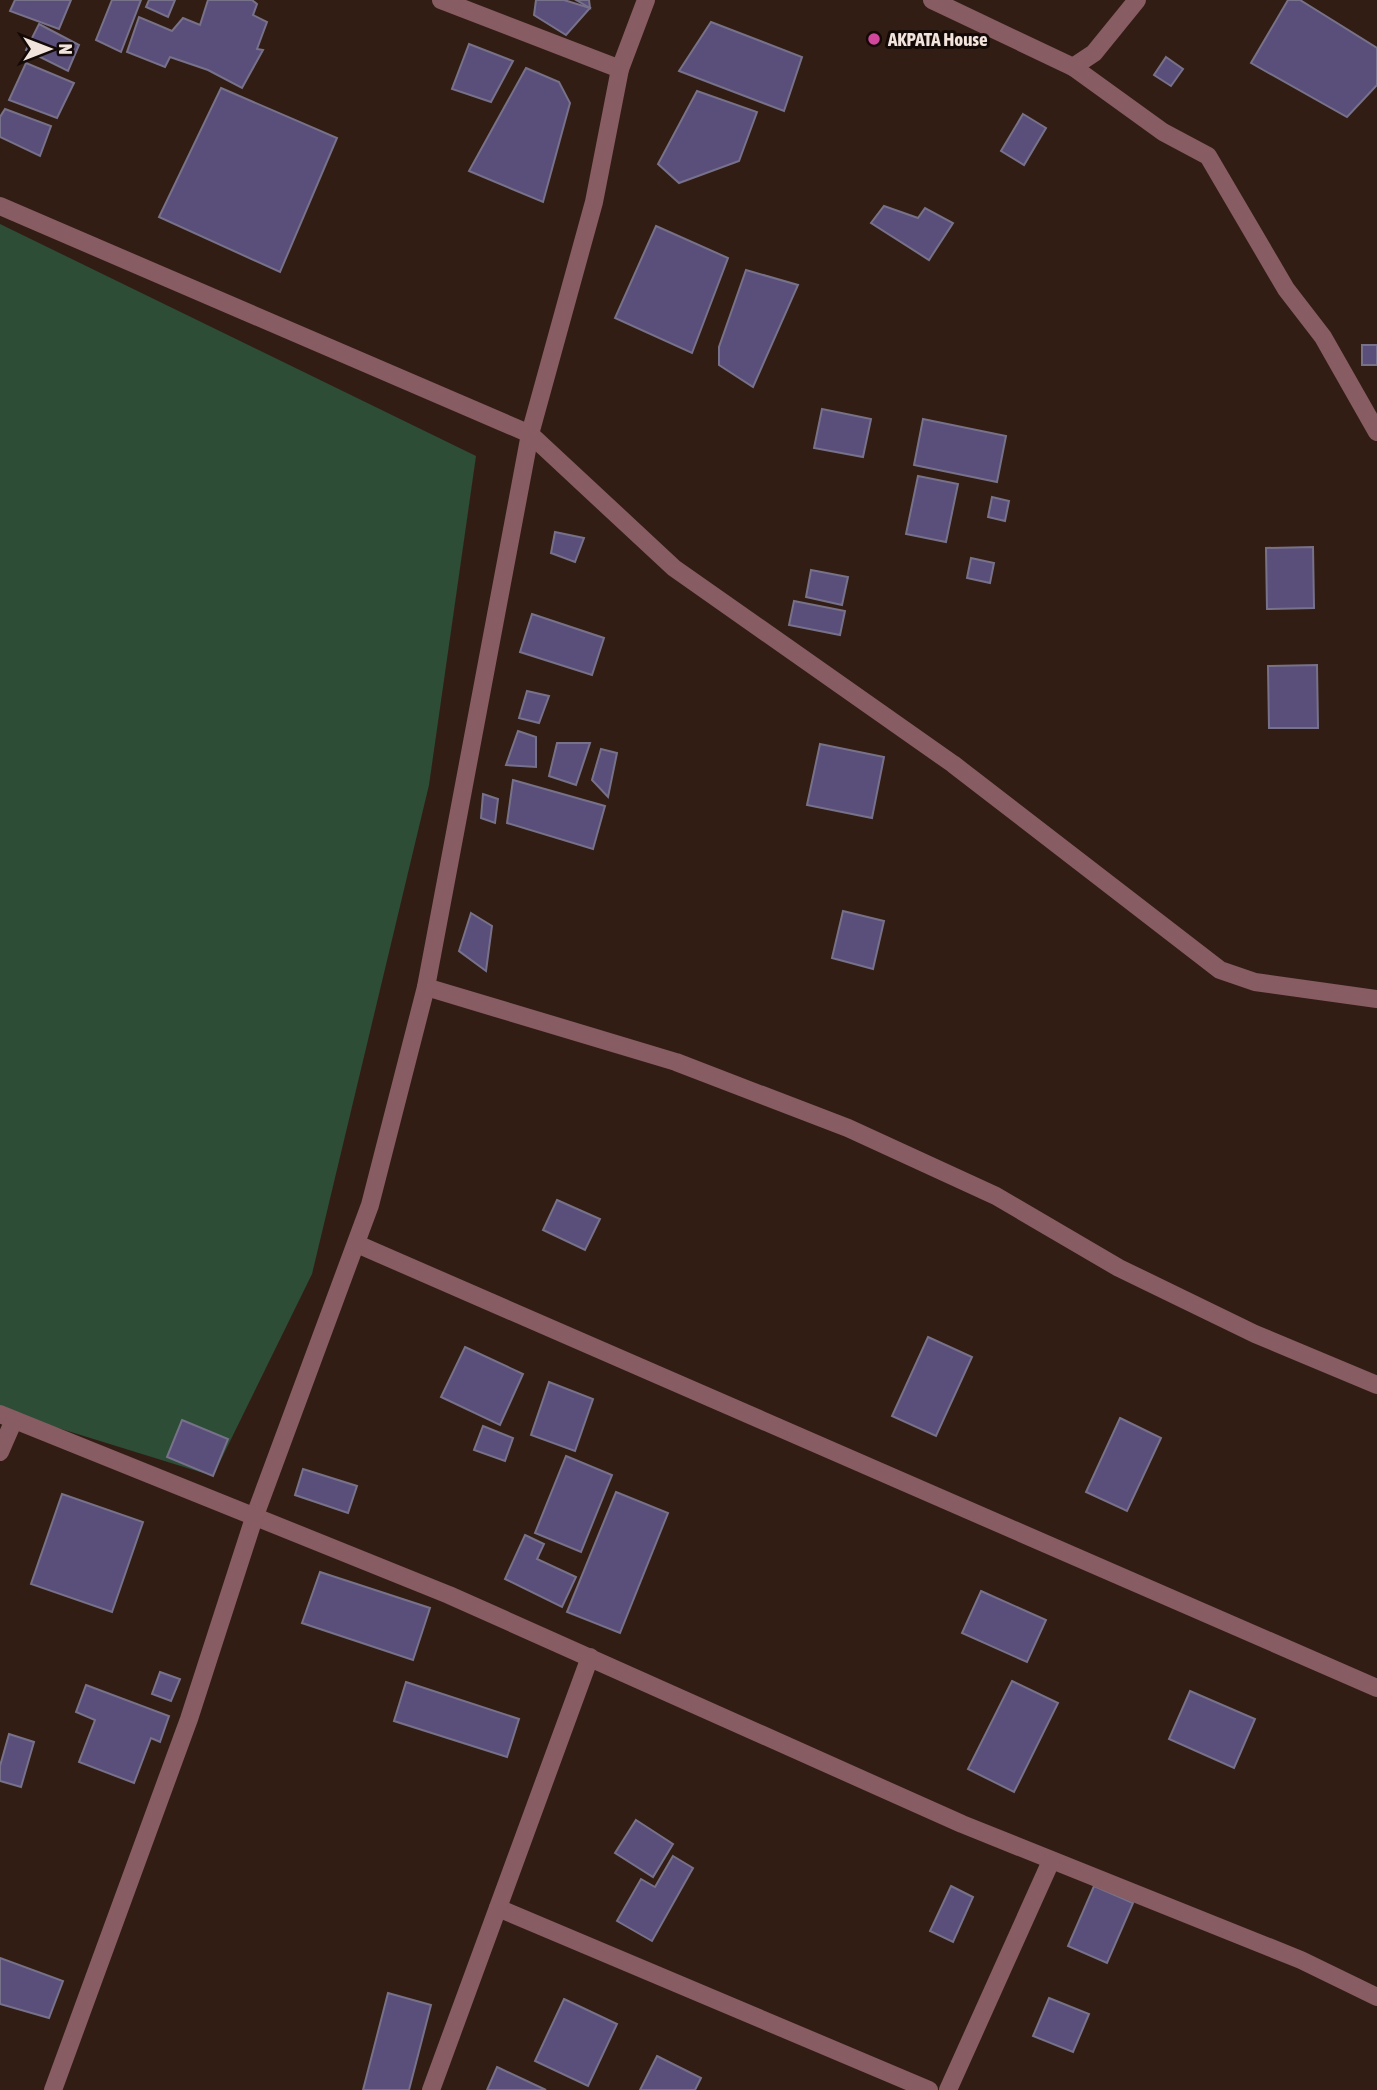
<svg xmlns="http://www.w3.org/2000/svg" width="1377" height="2090" viewBox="0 0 1377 2090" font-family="'Asap Condensed',sans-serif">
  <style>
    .green { fill: #2d4d37 }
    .building { fill: #5a4e7a; stroke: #77728a; stroke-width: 2 }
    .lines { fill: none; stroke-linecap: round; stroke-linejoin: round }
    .minor { stroke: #885c63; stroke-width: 18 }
    .hotel-dot { fill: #d1479c; stroke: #130906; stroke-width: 2.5 }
    .labels { text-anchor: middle; stroke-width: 6; stroke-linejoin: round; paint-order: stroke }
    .poi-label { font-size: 19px; font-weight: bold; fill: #f2e3dd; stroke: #130906; text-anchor: start }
  </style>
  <rect width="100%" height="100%" fill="#321d14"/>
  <path class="green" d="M0,224L476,456L429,785L312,1274L213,1476L0,1410Z"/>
  <g class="building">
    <path d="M15,0H71L59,29L10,11Z"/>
    <path d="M112,0H141L121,52L96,40Z"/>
    <path d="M149,0H175L168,17L146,7Z"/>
    <path d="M208,0H252L257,4L253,15L267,22L257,49L263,50L242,88L208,70L170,57L165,67L127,52L139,17L172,31L183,18L200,25Z"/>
    <path d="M536,0H564L590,8L566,35L534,15Z"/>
    <path d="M576,0H589L590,8Z"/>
    <path d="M1288,0H1300L1377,48V85L1347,117L1251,63Z"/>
    <path d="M711,22L802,57L784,111L679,71Z"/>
    <path d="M39,24L79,45L68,71L26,50Z"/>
    <path d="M469,44L513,61L491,102L452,89Z"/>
    <path d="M1166,57L1183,69L1171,86L1154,75Z"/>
    <path d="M26,63L74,83L57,118L9,100Z"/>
    <path d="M526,68L559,82L570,103L543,202L469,171Z"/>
    <path d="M221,88L337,138L280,272L159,217Z"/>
    <path d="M697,91L757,112L739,161L679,183L658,164Z"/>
    <path d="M5,109L51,126L40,156L0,137V117Z"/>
    <path d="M1023,114L1046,128L1024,165L1001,151Z"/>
    <path d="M884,206L918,218L925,208L953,223L929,260L871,223Z"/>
    <path d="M656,226L728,258L692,353L615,318Z"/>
    <path d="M746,270L798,285L753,387L719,365V347Z"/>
    <rect x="1362" y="345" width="15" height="20"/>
    <path d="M822,409L871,419L863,457L814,448Z"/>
    <path d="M923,419L1006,436L997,482L914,465Z"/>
    <path d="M918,476L958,484L946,542L906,534Z"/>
    <path d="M992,497L1009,501L1005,521L988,517Z"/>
    <path d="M555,532L584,538L575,562L551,553Z"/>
    <path d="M1313,547L1314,608L1267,609L1266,548Z"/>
    <path d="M971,558L994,563L990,583L967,578Z"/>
    <path d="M811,570L848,577L842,605L806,597Z"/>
    <path d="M794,601L845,611L840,635L789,625Z"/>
    <path d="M532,614L604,638L592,675L520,652Z"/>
    <path d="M1317,665L1318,728H1269L1268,666Z"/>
    <path d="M527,691L549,696L539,723L519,718Z"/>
    <path d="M518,731L536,737V767L506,765Z"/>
    <path d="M557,743H590L576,785L549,776Z"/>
    <path d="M820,744L884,757L872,818L807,805Z"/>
    <path d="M601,749L617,753L608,797L592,780Z"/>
    <path d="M513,780L605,806L593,849L507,823Z"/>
    <path d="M483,794L498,799L495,823L481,818Z"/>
    <path d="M843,911L884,921L873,969L832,958Z"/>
    <path d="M471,913L492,926L486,971L459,951Z"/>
    <path d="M557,1200L600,1219L585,1250L543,1230Z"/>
    <path d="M928,1337L972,1357L936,1436L892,1416Z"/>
    <path d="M465,1347L523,1374L500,1425L441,1397Z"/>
    <path d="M549,1382L593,1399L575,1451L531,1435Z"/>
    <path d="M1120,1418L1161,1438L1127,1511L1086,1492Z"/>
    <path d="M182,1420L228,1439L213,1476L167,1457Z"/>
    <path d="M483,1426L513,1438L505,1461L474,1450Z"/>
    <path d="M566,1456L612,1475L581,1552L535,1533Z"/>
    <path d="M303,1469L357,1486L348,1513L295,1495Z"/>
    <path d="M616,1492L668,1513L620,1633L567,1612Z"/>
    <path d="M62,1494L143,1522L112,1612L31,1584Z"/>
    <path d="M525,1535L544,1544L537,1559L576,1577L562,1607L505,1579Z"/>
    <path d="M320,1572L430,1608L413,1660L302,1623Z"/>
    <path d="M981,1591L1046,1620L1027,1662L962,1633Z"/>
    <path d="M160,1672L180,1679L171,1701L152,1694Z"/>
    <path d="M1012,1681L1058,1703L1014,1792L968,1769Z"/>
    <path d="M406,1682L519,1719L507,1757L394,1721Z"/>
    <path d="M86,1685L169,1716L160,1742L151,1738L134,1783L79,1762L95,1720L76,1712Z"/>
    <path d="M1190,1691L1255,1719L1234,1768L1169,1739Z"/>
    <path d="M9,1734L34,1742L21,1787L0,1781V1766Z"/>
    <path d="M636,1820L673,1844L653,1877L615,1853Z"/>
    <path d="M673,1856L693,1868L652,1941L617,1921L641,1879L655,1887Z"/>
    <path d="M951,1886L973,1897L953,1942L930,1931Z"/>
    <path d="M1094,1886L1133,1903L1107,1963L1068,1946Z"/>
    <path d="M0,1958L63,1981L49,2018L0,2004Z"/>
    <path d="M388,1993L431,2005L409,2090H363Z"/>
    <path d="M1049,1998L1089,2014L1073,2052L1033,2036Z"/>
    <path d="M564,1999L617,2024L588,2086L535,2061Z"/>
    <path d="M657,2056L701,2078L695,2090H640Z"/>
    <path d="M497,2067L546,2090H487Z"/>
  </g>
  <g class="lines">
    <g class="minor">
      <path d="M441,0L620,69"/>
      <path d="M932,0L1073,67"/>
      <path d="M1137,0L1094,53L1073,67L1163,132L1208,156L1286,289L1323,337L1377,432"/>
      <path d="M0,206L530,434L674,568L953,764L1220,970L1255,982L1377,999"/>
      <path d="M426,987L676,1062L848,1128L996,1196L1119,1268L1255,1334L1377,1385"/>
      <path d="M357,1244L1377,1688"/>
      <path d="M0,1414L449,1595L962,1824L1301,1960L1377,1997"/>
      <path d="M0,1452L14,1420"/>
      <path d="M498,1908L929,2090"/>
      <path d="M53,2090L189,1719L254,1518L370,1205L426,987L530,434L594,202L620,69L646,0"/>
      <path d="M431,2090L590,1657"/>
      <path d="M948,2090L1051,1861"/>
    </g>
  </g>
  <circle class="hotel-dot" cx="874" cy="39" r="7"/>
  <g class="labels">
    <g class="poi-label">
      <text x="888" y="46">AKPATA House</text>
    </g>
  </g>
  <g transform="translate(49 49) rotate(90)" stroke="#130906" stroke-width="5" paint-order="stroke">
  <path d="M0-5L12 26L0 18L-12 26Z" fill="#f2e3dd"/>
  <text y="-10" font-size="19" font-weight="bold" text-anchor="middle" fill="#f2e3dd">N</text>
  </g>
</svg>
